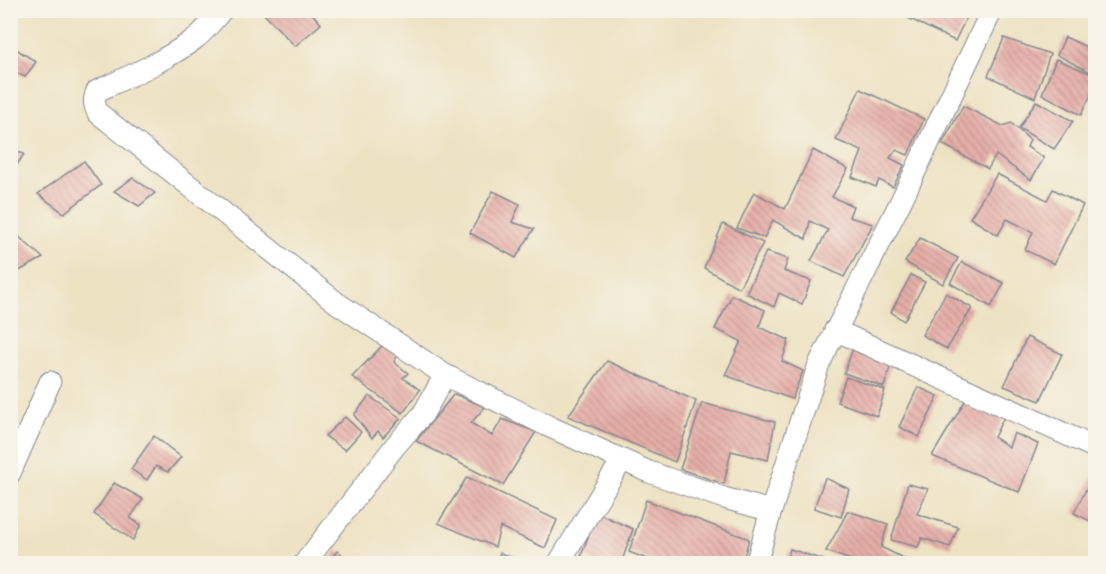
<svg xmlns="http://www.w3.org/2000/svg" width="1106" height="574" viewBox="0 0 1106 574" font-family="Mali,sans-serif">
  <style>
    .building { fill: url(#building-back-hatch) }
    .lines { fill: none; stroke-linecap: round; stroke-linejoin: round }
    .street-casing { stroke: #848890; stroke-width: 23 }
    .street { stroke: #fff; stroke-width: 21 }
  </style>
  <defs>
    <pattern id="building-back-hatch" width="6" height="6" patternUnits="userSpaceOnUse" patternTransform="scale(1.5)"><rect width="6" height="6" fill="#e7afa8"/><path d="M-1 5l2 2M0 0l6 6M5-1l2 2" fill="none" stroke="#ba8f8c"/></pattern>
  </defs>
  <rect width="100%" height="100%" fill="#f7f3e8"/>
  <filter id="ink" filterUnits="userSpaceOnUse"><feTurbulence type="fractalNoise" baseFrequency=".0167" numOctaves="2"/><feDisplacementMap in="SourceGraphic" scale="12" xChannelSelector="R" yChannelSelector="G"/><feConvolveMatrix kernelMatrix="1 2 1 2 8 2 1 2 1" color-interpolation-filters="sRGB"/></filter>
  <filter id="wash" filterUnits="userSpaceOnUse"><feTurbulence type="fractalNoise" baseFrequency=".008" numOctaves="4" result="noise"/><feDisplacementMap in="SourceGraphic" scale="24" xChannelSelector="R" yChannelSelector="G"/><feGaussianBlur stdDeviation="1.35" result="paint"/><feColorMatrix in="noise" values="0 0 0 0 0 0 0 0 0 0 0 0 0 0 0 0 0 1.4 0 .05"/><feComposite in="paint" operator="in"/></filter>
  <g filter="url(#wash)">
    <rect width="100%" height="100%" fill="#ede2c2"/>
    <g id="blocks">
      <g class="building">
        <path d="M260,10H309L321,24L295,46Z"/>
        <path d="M913,10H970L955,41L908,18Z"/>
        <path d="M1065,37L1091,49L1096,42V75L1057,55Z"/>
        <path d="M1004,38L1050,54L1035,98L988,76Z"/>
        <path d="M10,45L36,62L25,77L15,72L10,77Z"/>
        <path d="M1056,59L1096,76V84L1081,115L1042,94Z"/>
        <path d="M860,89L924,119L908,155L896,150L890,158L904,165L893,187L879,180L876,187L852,177L862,151L836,140Z"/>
        <path d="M1036,101L1073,121L1054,149L1019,128Z"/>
        <path d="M963,106L1003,126L1011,123L1030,140L1027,147L1044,158L1031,180L996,155L988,169L942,144Z"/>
        <path d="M10,110L18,113L10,128Z"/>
        <path d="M10,150L24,154L10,176Z"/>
        <path d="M813,150L848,169L832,197L853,206L849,217L873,224L844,277L811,261L828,230L810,221L806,239L773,220L764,238L737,228L754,192L785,209Z"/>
        <path d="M84,161L101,185L64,213L38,194Z"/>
        <path d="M997,174L1047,200L1053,189L1083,205L1054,264L1025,250L1033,232L1007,219L998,235L970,218Z"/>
        <path d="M133,178L155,193L139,206L114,191Z"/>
        <path d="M493,191L520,204L512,222L534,229L516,258L470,233Z"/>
        <path d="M723,224L763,243L739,288L704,268Z"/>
        <path d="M18,236L43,258L10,276V241Z"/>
        <path d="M920,238L958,258L943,284L905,262Z"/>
        <path d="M766,252L788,259L784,271L811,281L802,304L779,293L774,307L746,293Z"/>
        <path d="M962,262L1004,283L991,307L950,283Z"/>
        <path d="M911,275L925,282L904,321L891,312Z"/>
        <path d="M946,293L972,308L947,349L922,335Z"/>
        <path d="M732,295L765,310L759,327L789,340L782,361L803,371L792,399L725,375L741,341L715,329Z"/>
        <path d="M1027,337L1062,354L1040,401L1004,386Z"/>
        <path d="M383,345L398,354L394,362L408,373L403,378L420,390L403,413L352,377Z"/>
        <path d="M853,348L892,361L884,387L844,373Z"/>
        <path d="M607,361L696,401L675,462L568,416Z"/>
        <path d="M846,377L885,390L877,416L837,402Z"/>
        <path d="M918,387L938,396L919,437L899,427Z"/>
        <path d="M454,394L485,407L471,423L492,436L502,419L536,432L503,485L416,441Z"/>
        <path d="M369,396L401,418L383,437L378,431L372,438L354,415Z"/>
        <path d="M968,396L1006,413L994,437L1009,447L1014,433L1038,444L1019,492L932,456Z"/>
        <path d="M702,403L775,422L768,460L731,451L724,484L680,469Z"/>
        <path d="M345,417L361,432L345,450L325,436Z"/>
        <path d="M154,436L181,457L168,472L156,466L147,480L131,469Z"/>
        <path d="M1096,470V524L1074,513Z"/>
        <path d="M467,477L557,520L545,548L500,527L495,547L438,523Z"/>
        <path d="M825,478L849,489L841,517L814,508Z"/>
        <path d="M114,483L143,499L130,518L141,525L133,540L94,514Z"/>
        <path d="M908,484L928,489L917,514L958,527L950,547L922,538L918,547L891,540Z"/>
        <path d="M646,500L749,539L742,564H660L629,552Z"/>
        <path d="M848,511L888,524L881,547L915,564H861L826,551Z"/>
        <path d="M597,513L633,529L621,564H598L581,556Z"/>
        <path d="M790,549L833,563V564H785Z"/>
        <path d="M337,551L356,564H319L326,557L330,560Z"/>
        <path d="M500,553L522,561L521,564H495Z"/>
      </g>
    </g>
  </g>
  <g filter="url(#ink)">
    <use href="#blocks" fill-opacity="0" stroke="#848890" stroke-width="1.5"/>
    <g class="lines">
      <g class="street-casing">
        <g id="street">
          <path d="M222,10C214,19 206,30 196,38C167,60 130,76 97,91C93,100 94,105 98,113L337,303L445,375L548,426L649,472L724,498L771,511"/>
          <path d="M835,330L1096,448"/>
          <path d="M10,473L50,382"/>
          <path d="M304,564L395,446L423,414L445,375"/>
          <path d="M558,564L622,460"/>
          <path d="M756,564L771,511L819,364L902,199L992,10"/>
        </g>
      </g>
      <use href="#street" class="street"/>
    </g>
  </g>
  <rect width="1106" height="574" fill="none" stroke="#f7f3e8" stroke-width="36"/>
</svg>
